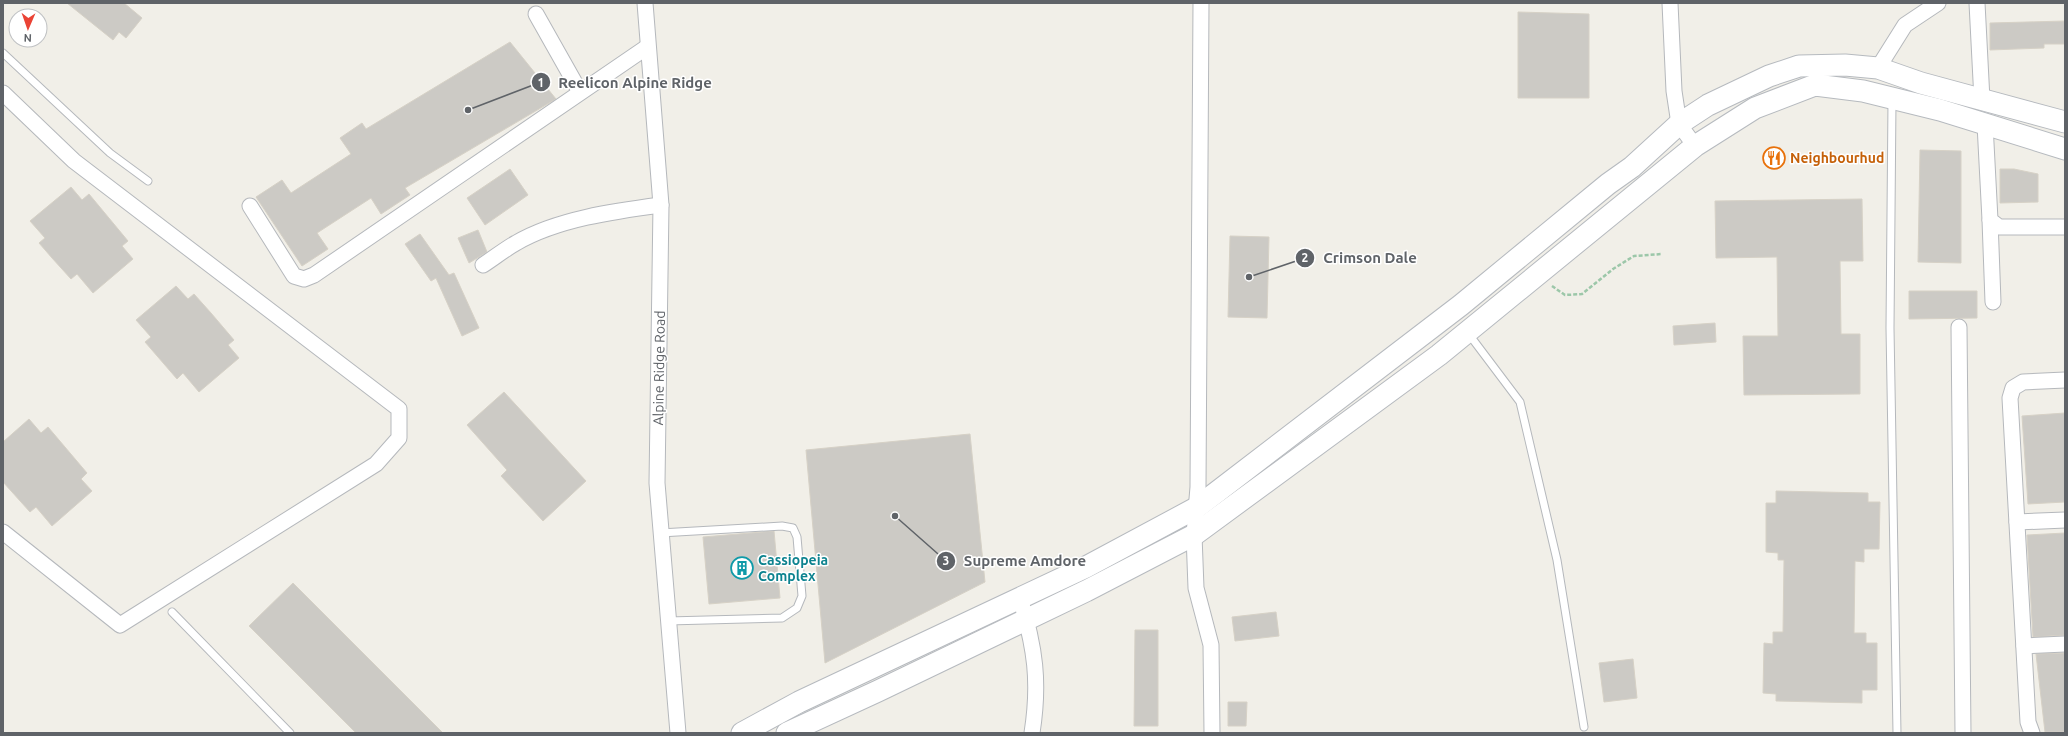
<svg xmlns="http://www.w3.org/2000/svg" width="2068" height="736" viewBox="0 0 2068 736" font-family="Ubuntu,sans-serif">
  <style>
    .building { fill: #cccac5; stroke: #d6d1c6 }
    .lines { fill: none; stroke-linecap: round; stroke-linejoin: round }
    .lane-casing { stroke: #b5b8bc; stroke-width: 9 }
    .street-casing { stroke: #b5b8bc; stroke-width: 17 }
    .secondary-casing { stroke: #b6babf; stroke-width: 23 }
    .path { stroke: #9cc7a9; stroke-width: 2.5; stroke-dasharray: 4 2; stroke-linecap: butt }
    .lane { stroke: #fff; stroke-width: 7 }
    .street { stroke: #fff; stroke-width: 15 }
    .secondary { stroke: #fff; stroke-width: 21 }
    .labels { text-anchor: middle; stroke-width: 3; stroke-linejoin: round; paint-order: stroke }
    .food-label { font-size: 14px; font-weight: bold; fill: #c56008; stroke: #fff; text-anchor: start }
    .street-label { font-size: 14px; fill: #5f6368; stroke: #fff }
    .culture-label { font-size: 14px; font-weight: bold; fill: #0d838f; stroke: #fff; text-anchor: start }
    .leader { fill: none; stroke: #5f6368; stroke-width: 1.5 }
    .callout-dot { fill: #5f6368; stroke: #fff; stroke-width: 1.5 }
    .mark-label { font-size: 12px; text-anchor: middle; font-weight: bold; fill: #fff }
    .callout-label { font-size: 15px; text-anchor: middle; font-weight: bold; fill: #5f6368; stroke: #fff; stroke-width: 3; stroke-linejoin: round; paint-order: stroke }
  </style>
  <rect width="100%" height="100%" fill="#f1efe8"/>
  <g class="building">
    <path d="M67,3H124L142,18L126,38L119,32L113,40Z"/>
    <path d="M1518,12L1589,14V98H1518Z"/>
    <path d="M2065,21V44H2044V48L1990,50V23Z"/>
    <path d="M510,42L556,99L405,188L410,195L381,214L371,198L317,233L328,249L302,266L256,197L282,180L291,193L351,154L340,138L362,123L366,129Z"/>
    <path d="M1920,150L1961,151V263L1918,262Z"/>
    <path d="M510,169L528,195L485,225L467,198Z"/>
    <path d="M2000,169H2014L2038,174V202L2000,203Z"/>
    <path d="M71,187L82,200L89,194L128,241L122,246L133,259L93,293L77,274L71,279L52,258L39,243L45,238L30,221Z"/>
    <path d="M1862,199L1863,261H1840L1841,334H1860V394L1744,395L1743,336H1778L1777,257L1716,258L1715,201Z"/>
    <path d="M478,230L487,252L469,263L458,238Z"/>
    <path d="M420,234L449,275L454,273L479,328L462,336L436,278L431,281L405,244Z"/>
    <path d="M1230,236L1269,237L1267,318L1228,317Z"/>
    <path d="M176,286L188,299L194,294L211,313L234,340L228,345L239,358L199,392L183,373L177,379L145,342L151,337L136,320Z"/>
    <path d="M1909,291H1977V318L1909,319Z"/>
    <path d="M1715,323L1716,342L1674,345L1673,326Z"/>
    <path d="M504,392L586,481L543,521L501,476L507,470L467,425Z"/>
    <path d="M2065,413V502L2028,504L2022,416Z"/>
    <path d="M29,419L41,433L48,427L87,473L81,479L92,491L52,526L36,507L30,512L3,482V442Z"/>
    <path d="M970,434L985,582L825,663L806,450Z"/>
    <path d="M1776,491L1868,493V502H1880L1879,549H1864V562L1855,561L1854,633H1866V643H1877V690H1862V703L1776,701V694L1763,693L1764,643L1773,644V632H1783L1784,560H1778V553L1766,552V503H1776Z"/>
    <path d="M774,531L780,598L709,604L703,537Z"/>
    <path d="M2065,533V635L2033,637L2027,535Z"/>
    <path d="M293,583L443,733H356L249,626Z"/>
    <path d="M1276,612L1279,636L1235,641L1232,617Z"/>
    <path d="M1135,630H1158V726H1134Z"/>
    <path d="M2065,653V732H2045L2036,654Z"/>
    <path d="M1633,659L1637,698L1604,702L1599,663Z"/>
    <path d="M1228,702H1247L1246,726H1228Z"/>
  </g>
  <g class="lines">
    <g class="lane-casing">
      <g id="lane">
        <path d="M3,53L110,153L148,181"/>
        <path d="M1892,101L1890,328L1897,733"/>
        <path d="M1468,333L1520,402L1557,560L1584,727"/>
        <path d="M660,533L782,526L793,528L797,537L802,596L797,608L782,618L668,621"/>
        <path d="M172,612L290,733"/>
      </g>
    </g>
    <g class="street-casing">
      <g id="street">
        <path d="M645,3L661,205L657,483L678,733"/>
        <path d="M1201,3L1198,487L1194,535L1196,588L1211,645L1212,733"/>
        <path d="M1670,3L1674,91L1679,124L1695,146"/>
        <path d="M1977,3L1982,100"/>
        <path d="M536,14L580,92"/>
        <path d="M1878,68L1905,25L1938,3"/>
        <path d="M3,93L74,161L399,409V438L376,464L120,625L3,532"/>
        <path d="M1985,124L1990,220L1999,227H2065"/>
        <path d="M250,206L294,276L304,279L314,275L647,47"/>
        <path d="M1990,220L1993,302"/>
        <path d="M483,265C494,258 505,249 516,243C557,219 615,211 661,205"/>
        <path d="M1959,327L1963,733"/>
        <path d="M2017,522L2065,520"/>
        <path d="M1020,598C1035,647 1040,682 1032,733"/>
        <path d="M2024,646L2065,644"/>
        <path d="M2032,733L2028,722L2010,398L2013,388L2023,382L2065,380"/>
      </g>
    </g>
    <g class="secondary-casing">
      <g id="secondary">
        <path d="M742,733L799,702L1086,567L1196,508L1461,305L1608,184L1632,167L1679,124L1708,105L1769,76L1799,66L1845,65L1878,68L1921,83L2065,122"/>
        <path d="M787,733L878,691L1086,591L1194,535L1439,355L1695,146L1755,108L1815,85L1863,91L1940,110L2065,149"/>
      </g>
    </g>
    <path class="path" d="M1552,286L1565,295L1582,294L1613,269L1634,256L1662,254"/>
    <use href="#lane" class="lane"/>
    <use href="#street" class="street"/>
    <use href="#secondary" class="secondary"/>
  </g>
  <defs>
    <g id="restaurant-ring" transform="scale(1.15)"><circle r="9.5" fill="#fff" stroke="#e8710a" stroke-width="1.5"/><path d="M-5-6h1v4h1v-4h1v4h1v-4h1v5L-1.5 .5V6h-2V.5L-5-1ZM5-6V6H3V1.5H1.5Q1.5-4 5-6Z" fill="#e8710a"/></g>
    <g id="building-ring" transform="scale(1.15)"><circle r="9.5" fill="#fff" stroke="#0f9aa8" stroke-width="1.5"/><path d="M-4-6H4V6H1V3H-1V6H-4ZM-2.5-4.3h1.7v1.8h-1.7ZM.8-4.3h1.7v1.8H.8ZM-2.5-1h1.7V.8h-1.7ZM.8-1h1.7V.8H.8Z" fill="#0f9aa8"/></g>
  </defs>
  <g fill-rule="evenodd">
    <use href="#restaurant-ring" x="1774" y="158"/>
    <use href="#building-ring" x="742" y="568"/>
  </g>
  <g class="labels">
    <g class="food-label">
      <text x="1790" y="163">Neighbourhud</text>
    </g>
    <g class="street-label">
      <text transform="translate(659 368) rotate(-89)" y="5">Alpine Ridge Road</text>
    </g>
    <g class="culture-label">
      <text x="758" y="565">Cassiopeia<tspan x="758" dy="16">Complex</tspan></text>
    </g>
  </g>
  <path class="leader" d="M468 110L541 82M1249 277L1305 258M895 516L946 561"/>
  <g class="callout-dot">
    <circle cx="468" cy="110" r="4"/>
    <circle cx="1249" cy="277" r="4"/>
    <circle cx="895" cy="516" r="4"/>
    <circle cx="541" cy="82" r="10"/>
    <circle cx="1305" cy="258" r="10"/>
    <circle cx="946" cy="561" r="10"/>
  </g>
  <g class="mark-label">
    <text x="541" y="87">1</text>
    <text x="1305" y="262">2</text>
    <text x="946" y="565">3</text>
  </g>
  <g class="callout-label">
    <text x="635" y="88">Reelicon Alpine Ridge</text>
    <text x="1370" y="263">Crimson Dale</text>
    <text x="1025" y="566">Supreme Amdore</text>
  </g>
  <rect width="2068" height="736" fill="none" stroke="#5f6368" stroke-width="8"/>
  <g transform="translate(28 28) rotate(182)"><circle r="19" fill="#ffffff" stroke="#bfc1c3"/>
  <path d="M0-3L7 15L0 10L-7 15Z" fill="#ea4335"/>
  <text y="-6" font-size="11" font-weight="bold" text-anchor="middle" fill="#5f6368">N</text>
  </g>
</svg>
